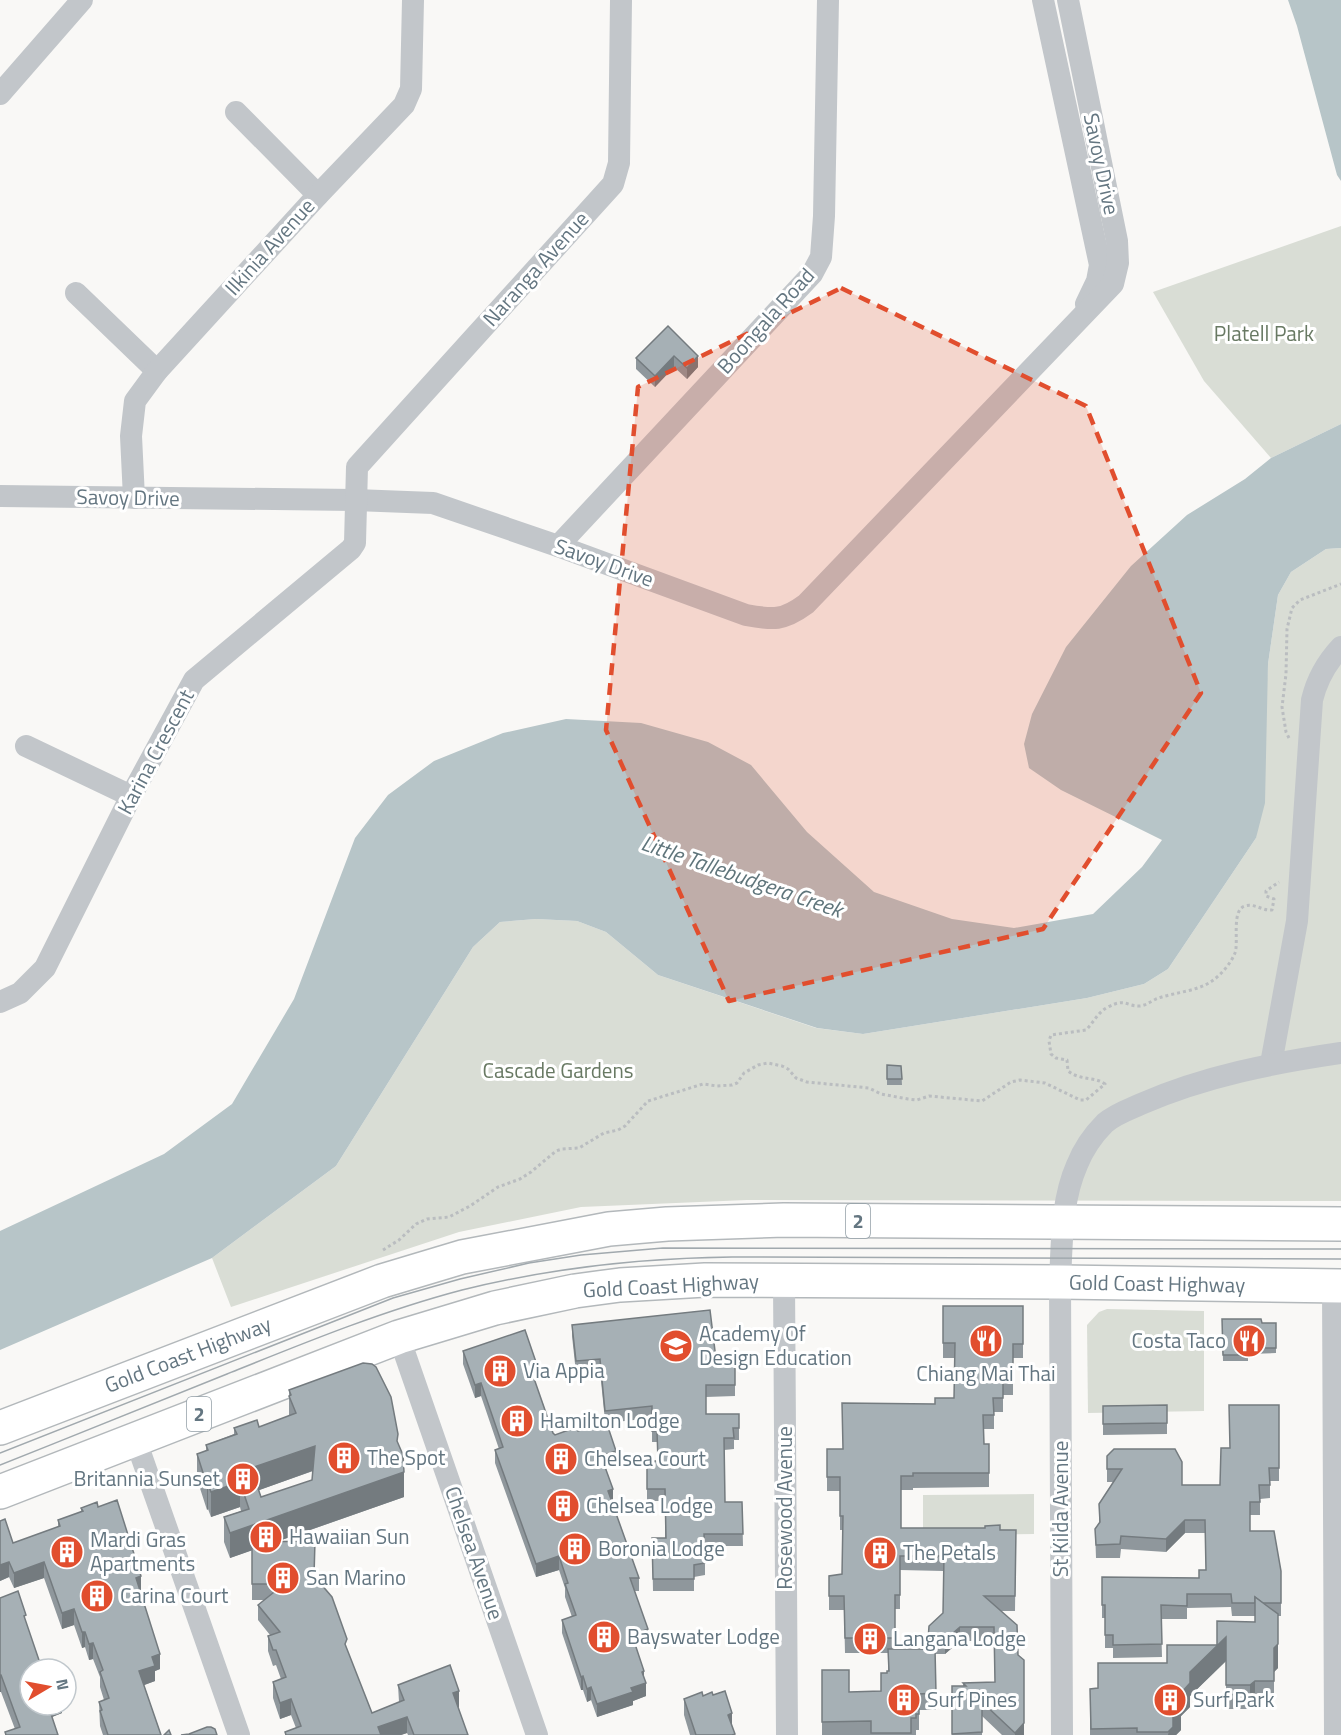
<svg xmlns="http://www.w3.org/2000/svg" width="1341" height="1735" viewBox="0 0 1341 1735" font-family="'Titillium Web',sans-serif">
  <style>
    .green { fill: #d9ddd5 }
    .water { fill: #b7c5c8 }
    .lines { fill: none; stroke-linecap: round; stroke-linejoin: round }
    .highway-casing { stroke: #b3b8bb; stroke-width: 36 }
    .path { stroke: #babdc0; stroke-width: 3; stroke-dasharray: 3 3; stroke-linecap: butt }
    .minor { stroke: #c2c6ca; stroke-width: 22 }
    .highway { stroke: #fff; stroke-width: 33 }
    .tram { stroke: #a1a9ae; stroke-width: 1.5 }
    .wall { fill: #8f979c; fill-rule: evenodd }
    .shaded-wall { fill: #747b7f }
    .building { fill: #a6b0b5; stroke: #747b7f; stroke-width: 1.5; fill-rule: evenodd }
    .marked { fill: #e14e2e; fill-opacity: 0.2; stroke: #e14e2e; stroke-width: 4.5; stroke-dasharray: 12 8; stroke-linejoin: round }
    .labels { text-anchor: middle; stroke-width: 6; stroke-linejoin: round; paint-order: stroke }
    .shield { fill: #fff; stroke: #929fa7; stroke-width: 1.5 }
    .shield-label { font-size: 20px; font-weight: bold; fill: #647681 }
    .street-label { font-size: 21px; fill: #647681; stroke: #fff }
    .park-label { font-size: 21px; fill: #687963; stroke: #fff }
    .poi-label { font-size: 21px; fill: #647681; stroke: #fff; text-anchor: start }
    .water-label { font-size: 22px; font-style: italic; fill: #5f757b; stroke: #fff }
  </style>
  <rect width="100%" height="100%" fill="#f9f8f6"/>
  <g class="green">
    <path d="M1341,226V424L1271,458L1204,381L1153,292Z"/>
    <path d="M1341,548V1201L747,1200L581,1207L459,1232L231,1307L212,1258L336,1166L473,947L500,922L536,919L577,921L606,932L658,975L816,1028L863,1034L1087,998L1144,984L1168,969L1256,838L1268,664L1278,595L1291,572L1326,549Z"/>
    <path d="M1107,1309L1204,1311V1411L1088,1413L1087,1325L1099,1312Z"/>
    <path d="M1034,1494V1534L923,1535V1495Z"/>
  </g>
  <g class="water">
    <path d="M1288,0H1341V181L1337,175L1297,26Z"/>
    <path d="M1341,424V548L1326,549L1291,572L1278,595L1268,664L1265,803L1256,838L1168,969L1144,984L1087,998L863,1034L817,1028L658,975L606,932L577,921L536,919L500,922L473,947L336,1166L212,1258L0,1350V1231L164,1154L232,1104L294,999L355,838L388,795L434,761L503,733L566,719L641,723L708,742L751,765L807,832L874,892L952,919L1014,928L1093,914L1142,867L1162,840L1061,790L1029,768L1024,744L1032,714L1066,647L1131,566L1187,515L1245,479L1271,458Z"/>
  </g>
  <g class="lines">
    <g class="highway-casing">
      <g id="highway">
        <path d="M0,1428L382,1281L462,1257L609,1229L667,1224L784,1220L1341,1224"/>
        <path d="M0,1492L399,1337L495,1308L575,1291L620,1285L705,1280L1060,1282L1341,1286"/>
      </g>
    </g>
    <g class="path">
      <path d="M1289,738L1286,732L1282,707L1286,674L1287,629L1292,608L1300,600L1341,584"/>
      <path d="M383,1250L399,1240L416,1224L427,1219L449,1217L470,1206L498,1187L520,1179L531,1172L556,1151L562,1149L579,1148L604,1133L618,1130L625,1126L648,1101L703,1084L717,1086L732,1085L737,1083L744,1073L758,1065L768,1063L782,1066L788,1069L796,1078L807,1082L869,1088L881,1094L908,1099L917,1100L929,1096L982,1101L1011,1082L1020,1080L1045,1083L1080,1100H1086L1105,1084C1094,1076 1081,1081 1068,1071L1067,1060L1056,1058L1051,1054L1049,1041L1051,1035L1086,1030C1094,1022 1098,1012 1108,1007C1125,998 1126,1006 1139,1006C1145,1006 1150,1002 1156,999C1174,992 1196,992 1212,981C1221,975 1231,963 1235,953C1239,942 1231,910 1245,906C1255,903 1262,911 1272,910L1274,899L1266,896V891L1279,882"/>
    </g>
    <g class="minor">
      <path d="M1043,0L1100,265L1097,281L1086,304"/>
      <path d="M0,94L82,0"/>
      <path d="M236,112L318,195"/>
      <path d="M76,293L157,371"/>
      <path d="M0,496L355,500L433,503L558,546L746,615C773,620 783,621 806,604L1113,284L1118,263L1117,241L1068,0"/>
      <path d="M134,498L131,436L135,401L157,371L318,195L404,105L411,89L413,0"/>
      <path d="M558,546L812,274L821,257L824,216L828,0"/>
      <path d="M26,746L131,796"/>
      <path d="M0,1002L20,993L45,968L131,796L194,680L351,549L355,543L357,467L613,184L619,163L621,0"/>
      <path d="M1271,1064L1297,921L1312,700C1317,679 1326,663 1341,647"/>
      <path d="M784,1281L787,1735"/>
      <path d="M1333,1287L1335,1735"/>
      <path d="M399,1337L537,1735"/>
      <path d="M135,1438L239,1735"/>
      <path d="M1062,1735L1060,1282C1062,1243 1061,1201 1077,1165C1083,1150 1094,1134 1105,1123C1115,1114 1130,1109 1141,1104C1205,1076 1273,1063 1341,1053"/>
    </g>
    <use href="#highway" class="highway"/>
    <g class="tram">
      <path d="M0,1453L393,1298L460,1279L529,1263L581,1255L663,1248L1341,1249"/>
      <path d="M0,1465C76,1435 152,1404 227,1374C304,1343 382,1311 462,1290C551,1268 640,1258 732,1257L1341,1259"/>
    </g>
  </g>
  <g class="wall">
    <path d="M668,326L698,367L687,379L674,367L655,387L636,369V358Z"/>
    <path d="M887,1065L901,1066L902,1085H887Z"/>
    <path d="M943,1306H1023V1358H1013V1395H1003V1412H994V1429H983L984,1444H989V1487L913,1488V1490H901V1528L1016,1530L1015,1611H1001L1018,1655L1024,1735H1002L982,1716V1735H952V1686H963V1683L995,1682L994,1641H960L945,1654H935L936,1710H919V1730H916V1735H822V1670L849,1692L881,1691L887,1673L888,1671V1653H845L844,1610H829V1576L842,1574V1530H840V1491H827V1449H843L935,1404L954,1398L955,1358H943ZM900,1570L943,1571V1613L929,1626L928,1649H895V1609H900Z"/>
    <path d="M1222,1319L1262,1323H1276V1353L1248,1354V1361H1223Z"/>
    <path d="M572,1325L716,1359H735V1396L706,1397V1414H739V1440H734V1449L724,1450L725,1502H742L743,1546H705V1575L694,1577V1591H653L652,1538H665V1501H647V1461H658L657,1442H652V1418L607,1423L616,1464L606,1468L613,1502H612L639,1578V1591H634L648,1642L636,1646L644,1677L646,1696L633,1701V1705L597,1717L591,1700L587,1702L583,1690H581L562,1633V1620L572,1617L565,1597V1588L559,1570L536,1577L495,1463V1450L499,1449L481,1396L475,1398L463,1364V1351L537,1378L534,1379L553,1433L555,1435L578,1431L605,1421L600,1371L576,1373L572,1336Z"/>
    <path d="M289,1390L398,1444L404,1497L276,1542L315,1576L347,1650L372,1713L399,1702L398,1685L459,1707H458L468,1735H408L407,1733L401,1735H285V1732L296,1728L291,1715L280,1719L273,1698V1682L281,1679L276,1665L273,1666L268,1651V1636L270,1635L258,1620V1605L264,1600H252V1550L230,1558L224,1542V1517L241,1511L240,1507L211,1517L208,1509L207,1510L197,1479V1454L206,1451V1445L234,1434V1428L259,1427L289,1416ZM313,1471L312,1480L261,1497L259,1490Z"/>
    <path d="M1167,1405V1434L1103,1435V1406Z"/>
    <path d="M1279,1405V1481H1270V1498L1260,1499V1515H1250V1531L1281,1571V1616H1278V1668L1274,1672V1705H1255L1250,1709H1226V1661L1190,1696V1707L1181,1716V1730L1176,1735H1090V1689L1098,1688L1217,1645L1255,1622V1616H1232L1231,1607L1187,1608V1619H1161L1162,1657L1113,1658V1648H1105V1618H1102V1577L1199,1578L1206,1570L1205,1533H1185L1166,1552L1121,1549L1120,1558H1096L1095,1529L1099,1523V1504L1113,1482H1107V1456L1182,1485H1220L1230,1448Z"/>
    <path d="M98,1507L141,1592L160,1669L155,1671V1681L144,1685L161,1735H103L100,1726L99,1702L104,1700L100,1687V1677L93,1659L89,1660L85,1647L82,1648L74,1625L62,1629L44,1578L14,1588L9,1577L0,1581V1521L13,1543L58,1527V1520L81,1512V1508Z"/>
    <path d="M0,1598L26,1623L30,1669L62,1705V1713L52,1717L58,1735H5V1732L15,1729L1,1692Z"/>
    <path d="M703,1696L732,1728L735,1735H690L684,1715V1699Z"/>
  </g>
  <g class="shaded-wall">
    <path d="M674,356V367L655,387V376Z"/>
    <path d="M698,356V367L687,379V368Z"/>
    <path d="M537,1365V1378L530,1380V1367Z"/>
    <path d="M481,1383V1396L475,1398V1385Z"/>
    <path d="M315,1446V1470L251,1493V1468Z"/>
    <path d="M616,1451V1464L601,1469V1456Z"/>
    <path d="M404,1472V1497L230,1558V1533Z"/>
    <path d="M240,1482V1507L211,1517V1492Z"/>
    <path d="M208,1484V1509L207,1510V1485Z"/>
    <path d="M613,1489V1502L608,1504V1491Z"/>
    <path d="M1185,1520V1533L1166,1552V1539Z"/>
    <path d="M559,1556V1570L536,1577V1564Z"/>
    <path d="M9,1562V1577L0,1581V1565Z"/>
    <path d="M44,1562V1578L14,1588V1573Z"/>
    <path d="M141,1576V1592L136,1594V1578Z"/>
    <path d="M74,1609V1625L62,1629V1613Z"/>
    <path d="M960,1627V1641L945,1654V1640Z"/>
    <path d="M648,1629V1642L632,1648V1635Z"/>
    <path d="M82,1632H85V1647L82,1648Z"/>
    <path d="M1226,1637V1661L1190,1696V1672Z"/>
    <path d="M93,1643V1659L89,1660V1644Z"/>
    <path d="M1278,1644V1668L1274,1672V1648Z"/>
    <path d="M160,1654V1669L155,1671V1681L139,1687V1671L152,1657Z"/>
    <path d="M644,1671V1683H646V1696L633,1701V1705L597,1717V1704Z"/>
    <rect x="0" y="1675" width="1" height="17"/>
    <path d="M583,1676V1690H581V1677Z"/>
    <path d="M1255,1681V1705L1250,1709V1685Z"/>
    <path d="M1190,1683V1707L1181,1716V1730L1176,1735H1168L1173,1715L1181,1693Z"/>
    <path d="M591,1687V1700L587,1702V1689Z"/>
    <path d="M459,1691V1707L453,1709V1693Z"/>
    <path d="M291,1699V1715L280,1719V1703Z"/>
    <path d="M47,1705H62V1713L47,1719Z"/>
    <path d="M732,1713V1730L728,1715Z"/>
    <path d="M407,1717V1733L401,1735H378V1727Z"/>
    <path d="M1024,1723V1735H1015V1733Z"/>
  </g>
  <g class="building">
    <path d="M668,326L698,356L687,368L674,356L655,376L636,358Z"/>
    <path d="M887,1065L901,1066L902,1079H887Z"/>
    <path d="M943,1306H1023V1344H1013V1380L1003,1381V1398H993L994,1415H983L984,1444H989V1473H913V1476H901V1528H985V1526L1000,1525V1530H1016L1015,1596H984L1017,1625L1018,1655L1024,1660V1723L1015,1733L982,1702V1732L952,1734V1686H966L963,1683L995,1682L994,1627H960L945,1640H928L929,1626L943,1613L944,1556H900V1595H895V1638H845L844,1596H829V1576L842,1574L843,1516H840V1477H827V1449H843L842,1403L935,1404V1398H954L955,1343H943Z"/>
    <path d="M710,1310L716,1359H735V1385H706V1414H739V1428H733L734,1438H724L725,1502H742L743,1534H704L705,1563L694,1565V1579H653L652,1538H666L665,1489H647V1461H658L657,1431H652V1406L605,1411L600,1359L576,1361L572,1325Z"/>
    <path d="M1222,1319H1261L1262,1323H1276V1348H1248V1355H1223Z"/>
    <path d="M525,1330L537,1365L530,1367L553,1433L555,1435L577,1427L578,1431L606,1421L616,1451L601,1456L613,1489L608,1491L639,1578H630L648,1629L632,1635L644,1671L642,1672L646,1683L631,1688L633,1692L597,1704L591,1687L587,1689L583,1676L581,1677L562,1620L576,1615L565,1584L568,1583L559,1556L536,1564L495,1450L503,1447L481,1383L475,1385L463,1351Z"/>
    <path d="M363,1363L372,1364L376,1367L391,1397L398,1434L397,1441L403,1455L404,1472L230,1533L224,1517L249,1509L240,1482L211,1492L208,1484L207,1485L197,1454L208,1450L206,1445L237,1434L234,1428L257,1420L259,1427L296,1413L289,1396L291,1395L289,1390ZM315,1446L312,1480L261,1497L251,1468Z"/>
    <path d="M1167,1405V1423L1103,1424V1406Z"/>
    <path d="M1229,1405H1279V1468H1269L1270,1485H1259L1260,1502H1250V1531H1274L1281,1571V1603H1263L1255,1597V1603H1232L1231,1594H1187V1606L1161,1605L1162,1644L1113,1645V1635H1105V1605H1102V1577L1199,1578V1570H1206L1205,1520H1185L1166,1539L1121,1536L1120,1544L1096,1545L1095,1529L1100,1522L1099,1504L1122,1469H1107V1456L1114,1449H1175L1182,1462V1485H1220L1221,1448H1230Z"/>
    <path d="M117,1500L141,1576L136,1578L160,1654L152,1657L155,1666L139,1671L161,1735H108L100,1711L102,1710L99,1702L109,1698L100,1672L103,1670L93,1643L89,1644L85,1632H82L74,1609L62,1613L44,1562L14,1573L9,1562L0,1565V1521L5,1519L13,1543L60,1526L58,1520L83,1511L81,1508L97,1502L98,1507Z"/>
    <path d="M315,1541L314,1576L332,1597L347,1639L345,1644L372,1713L404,1700L398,1685L450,1665L459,1691L453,1693L468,1735H414L407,1717L378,1727L381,1735H286L285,1732L301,1726L291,1699L280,1703L273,1682L286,1677L276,1650H273L268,1636L280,1632L258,1605L284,1584H252V1542Z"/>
    <path d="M18,1591L26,1615L24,1616L42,1669H30V1705H48L58,1735H6L5,1732L20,1727L1,1675H0V1598Z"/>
    <path d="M1255,1597L1278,1614V1644L1274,1648V1681H1255L1250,1685H1226V1637L1190,1672V1683L1181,1693V1706L1173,1715V1727L1168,1732H1137V1728L1091,1729L1090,1689L1098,1688V1663H1167V1645H1217V1621L1255,1622Z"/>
    <path d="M888,1649H935L936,1693L919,1694V1714H916V1718H911V1733H871V1721L822,1722V1670H849V1692L881,1691V1673H887V1671H889Z"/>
    <path d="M725,1691L732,1713L728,1715L735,1734L732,1735H696L684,1699L702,1692L703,1696L712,1692L713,1695Z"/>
    <path d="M207,1727H211L215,1729L217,1735H181L189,1734Z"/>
    <path d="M169,1730L171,1735H164Z"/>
  </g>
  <path class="marked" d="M841,288L1086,406L1201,693L1043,929L729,1001L606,730L638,387Z"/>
  <defs>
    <g id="restaurant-disc" transform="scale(1.725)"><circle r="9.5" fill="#e14e2e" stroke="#fff"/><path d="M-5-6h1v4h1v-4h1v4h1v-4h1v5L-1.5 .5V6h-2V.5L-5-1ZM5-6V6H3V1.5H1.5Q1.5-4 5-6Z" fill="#fff"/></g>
    <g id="university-disc" transform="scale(1.725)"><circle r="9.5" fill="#e14e2e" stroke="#fff"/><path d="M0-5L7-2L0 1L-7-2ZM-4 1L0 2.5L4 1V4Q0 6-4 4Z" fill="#fff"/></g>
    <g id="building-disc" transform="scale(1.725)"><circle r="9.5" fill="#e14e2e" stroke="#fff"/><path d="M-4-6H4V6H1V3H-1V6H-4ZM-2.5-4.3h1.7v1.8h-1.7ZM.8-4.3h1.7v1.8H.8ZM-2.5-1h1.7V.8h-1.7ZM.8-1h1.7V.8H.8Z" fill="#fff"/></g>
  </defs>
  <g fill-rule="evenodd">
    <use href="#restaurant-disc" x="986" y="1341"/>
    <use href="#restaurant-disc" x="1249" y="1341"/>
    <use href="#university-disc" x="676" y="1346"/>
    <use href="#building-disc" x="500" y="1371"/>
    <use href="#building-disc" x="517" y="1421"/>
    <use href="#building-disc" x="344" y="1458"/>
    <use href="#building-disc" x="561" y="1459"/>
    <use href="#building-disc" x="243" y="1479"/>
    <use href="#building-disc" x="563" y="1506"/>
    <use href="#building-disc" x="266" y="1537"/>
    <use href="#building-disc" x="575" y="1549"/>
    <use href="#building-disc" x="67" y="1552"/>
    <use href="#building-disc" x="880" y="1553"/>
    <use href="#building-disc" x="283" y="1578"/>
    <use href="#building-disc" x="97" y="1596"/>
    <use href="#building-disc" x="604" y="1637"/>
    <use href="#building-disc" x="870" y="1639"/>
    <use href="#building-disc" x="904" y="1700"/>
    <use href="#building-disc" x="1170" y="1700"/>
  </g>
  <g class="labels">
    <g class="shield">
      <rect x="846" y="1204" width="24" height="34" rx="4.5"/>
      <rect x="187" y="1397" width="24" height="34" rx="4.5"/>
    </g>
    <g class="shield-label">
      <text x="858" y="1228">2</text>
      <text x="199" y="1421">2</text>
    </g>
    <g class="street-label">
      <text transform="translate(1101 164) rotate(78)" y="7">Savoy Drive</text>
      <text transform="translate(270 247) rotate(-48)" y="7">Ilkinia Avenue</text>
      <text transform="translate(536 269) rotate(-48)" y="7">Naranga Avenue</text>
      <text transform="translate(766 321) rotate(-48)" y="7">Boongala Road</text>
      <text transform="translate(128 498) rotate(1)" y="7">Savoy Drive</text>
      <text transform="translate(604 563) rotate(20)" y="7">Savoy Drive</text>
      <text transform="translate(156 752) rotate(-62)" y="7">Karina Crescent</text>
      <text transform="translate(1157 1284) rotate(1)" y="7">Gold Coast Highway</text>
      <text transform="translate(671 1286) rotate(-3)" y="7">Gold Coast Highway</text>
      <text transform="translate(188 1355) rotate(-21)" y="7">Gold Coast Highway</text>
      <text transform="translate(785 1508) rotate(-90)" y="7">Rosewood Avenue</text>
      <text transform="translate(1061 1509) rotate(-90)" y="7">St Kilda Avenue</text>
      <text transform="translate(474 1553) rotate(71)" y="7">Chelsea Avenue</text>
    </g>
    <g class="park-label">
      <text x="1264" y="341">Platell Park</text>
      <text x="558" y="1078">Cascade Gardens</text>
    </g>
    <g class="poi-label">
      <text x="699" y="1341">Academy Of<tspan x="699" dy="24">Design Education</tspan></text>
      <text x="1226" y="1348" text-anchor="end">Costa Taco</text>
      <text x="523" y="1378">Via Appia</text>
      <text x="986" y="1381" text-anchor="middle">Chiang Mai Thai</text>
      <text x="540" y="1428">Hamilton Lodge</text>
      <text x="367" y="1465">The Spot</text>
      <text x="584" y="1466">Chelsea Court</text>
      <text x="220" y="1486" text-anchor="end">Britannia Sunset</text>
      <text x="586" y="1513">Chelsea Lodge</text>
      <text x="289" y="1544">Hawaiian Sun</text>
      <text x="90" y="1547">Mardi Gras<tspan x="90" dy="24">Apartments</tspan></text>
      <text x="598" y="1556">Boronia Lodge</text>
      <text x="903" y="1560">The Petals</text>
      <text x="306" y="1585">San Marino</text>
      <text x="120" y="1603">Carina Court</text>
      <text x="627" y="1644">Bayswater Lodge</text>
      <text x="893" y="1646">Langana Lodge</text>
      <text x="927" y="1707">Surf Pines</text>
      <text x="1193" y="1707">Surf Park</text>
    </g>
    <g class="water-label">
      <text transform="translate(742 876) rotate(19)" y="8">Little Tallebudgera Creek</text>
    </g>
  </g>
  <g transform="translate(48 1687) rotate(80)"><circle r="28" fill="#ffffff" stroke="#c1c8cd" stroke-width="1.5"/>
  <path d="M0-4.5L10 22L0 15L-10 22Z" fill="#e14e2e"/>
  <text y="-9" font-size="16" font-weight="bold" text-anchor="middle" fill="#647681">N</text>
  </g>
</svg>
